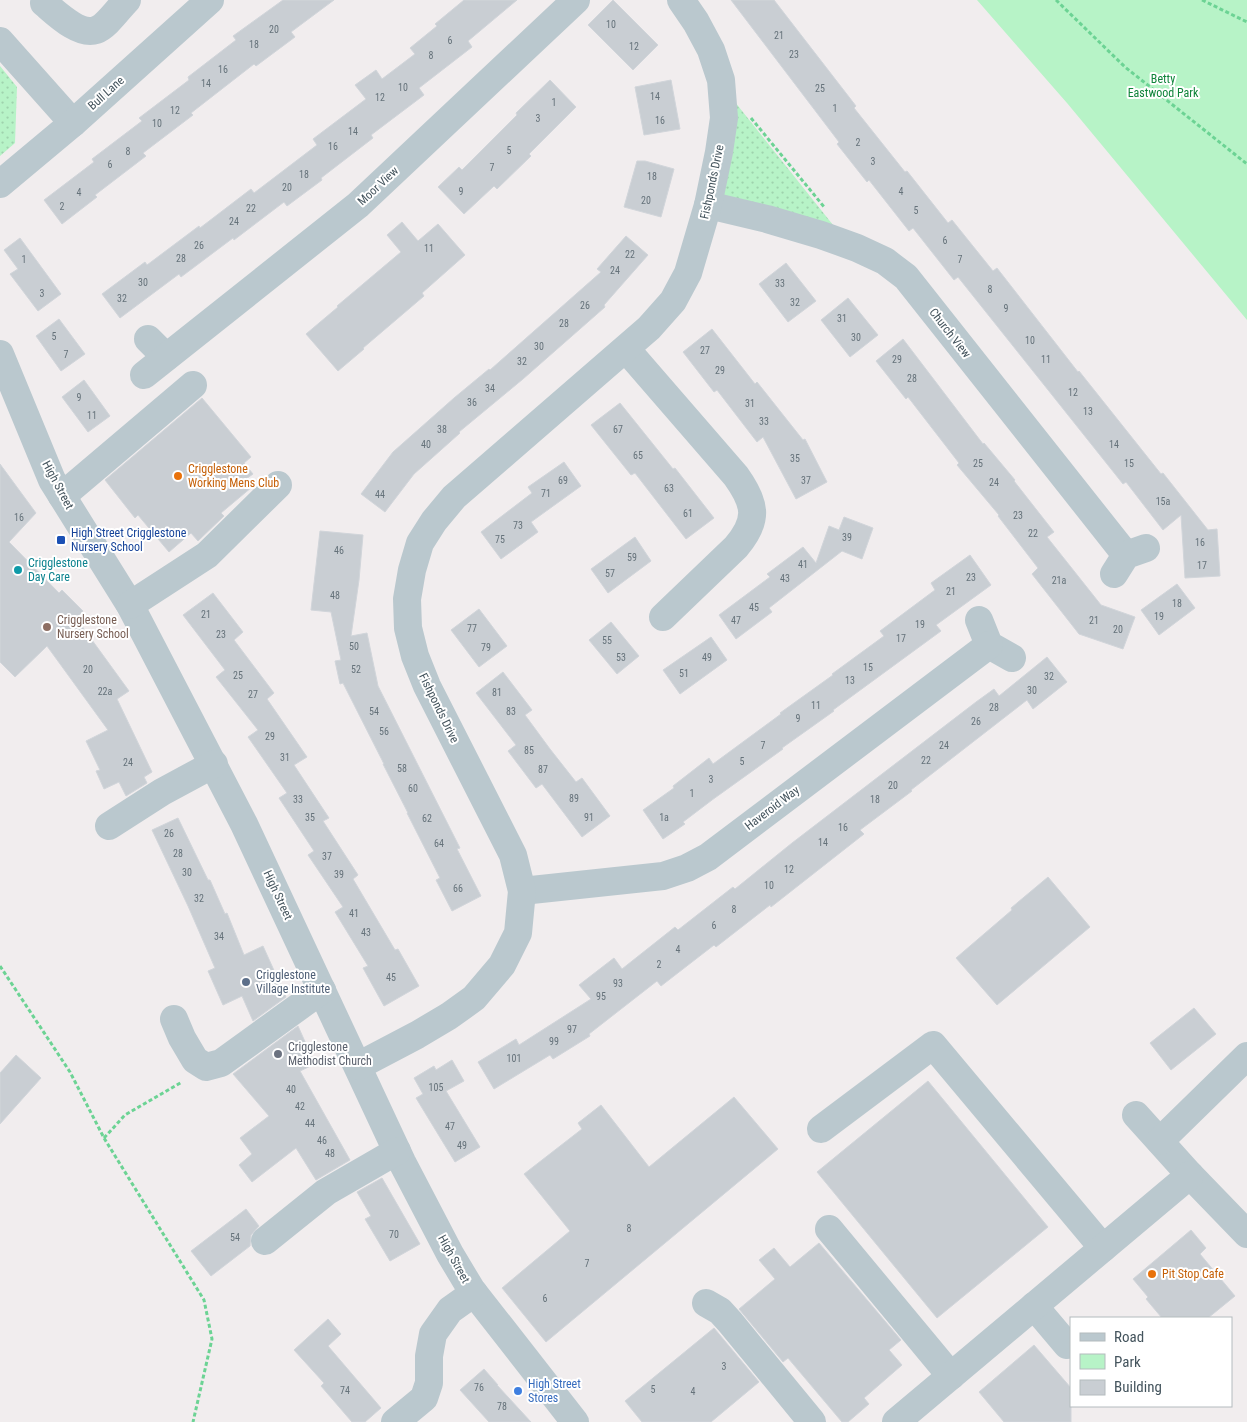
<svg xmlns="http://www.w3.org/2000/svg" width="1247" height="1422" viewBox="0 0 1247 1422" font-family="'Roboto Condensed',sans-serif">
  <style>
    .grass { fill: url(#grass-dots) }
    .green { fill: #b7f3c7 }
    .building { fill: #c9ced3; stroke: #d1d5da }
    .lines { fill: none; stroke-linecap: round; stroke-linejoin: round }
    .path { stroke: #6cd394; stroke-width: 3; stroke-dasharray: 4 2.5; stroke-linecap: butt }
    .minor { stroke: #bac8ce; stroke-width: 28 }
    .food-dot { fill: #e8710a; stroke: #fff; stroke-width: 2 }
    .transit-dot { fill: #1a4fb4; stroke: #fff; stroke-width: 2 }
    .culture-dot { fill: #0f9aa8; stroke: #fff; stroke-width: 2 }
    .education-dot { fill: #8d6e63; stroke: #fff; stroke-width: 2 }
    .service-dot { fill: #5c6f8a; stroke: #fff; stroke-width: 2 }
    .worship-dot { fill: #6b7280; stroke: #fff; stroke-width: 2 }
    .shop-dot { fill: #3f7fe0; stroke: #fff; stroke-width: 2 }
    .labels { text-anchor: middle; stroke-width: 4; stroke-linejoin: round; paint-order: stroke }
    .number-label { font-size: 10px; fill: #65727a }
    .park-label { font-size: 12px; fill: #0f843a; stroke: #fff }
    .street-label { font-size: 12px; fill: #44545d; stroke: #fff }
    .food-label { font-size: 12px; fill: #c56008; stroke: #fff; text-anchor: start }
    .transit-label { font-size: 12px; fill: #164399; stroke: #fff; text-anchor: start }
    .culture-label { font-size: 12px; fill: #0d838f; stroke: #fff; text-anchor: start }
    .education-label { font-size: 12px; fill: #785e54; stroke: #fff; text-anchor: start }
    .service-label { font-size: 12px; fill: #4e5e75; stroke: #fff; text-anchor: start }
    .worship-label { font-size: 12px; fill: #5b616d; stroke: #fff; text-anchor: start }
    .shop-label { font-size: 12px; fill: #366cbe; stroke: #fff; text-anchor: start }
  </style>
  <defs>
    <pattern id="grass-dots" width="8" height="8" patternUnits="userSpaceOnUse" patternTransform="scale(1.25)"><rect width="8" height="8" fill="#b7f3c7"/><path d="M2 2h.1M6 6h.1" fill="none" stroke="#9fd2ad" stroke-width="1.8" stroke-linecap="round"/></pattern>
  </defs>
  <rect width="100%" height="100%" fill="#f1edee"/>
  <g class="grass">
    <path d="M0,66L17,87L15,143L0,156Z"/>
    <path d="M727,92L845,240L714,203Z"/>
  </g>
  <path class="green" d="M977,0H1247V320L1067,103Z"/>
  <g class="building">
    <path d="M283,0H334L291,32L295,37L256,66L254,64L191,113L193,115L143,153L146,156L95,195L97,197L62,224L44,200L94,162L92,159L142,121L139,118L189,80L188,77L236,40L233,36Z"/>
    <path d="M464,0H517L468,41L472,47L419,88L424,95L371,135L373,138L321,178L322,180L287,206L284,202L234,240L233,238L181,277L179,274L120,318L102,294L145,262L147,265L199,226L200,228L251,189L254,193L317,145L313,139L366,99L355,85L376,70L382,79L415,54L410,48L437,26L435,24Z"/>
    <path d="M613,0L658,45L633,70L588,25Z"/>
    <path d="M731,0H774L856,106L854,108L905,172L907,171L948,223L952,220L993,271L997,268L1078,372L1079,371L1161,474L1163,473L1208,530L1217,529L1220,576L1185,578L1181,515L1163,530L1126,482L1123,484L958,277L954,280L913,228L909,231L869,180L867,182L837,144L839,142Z"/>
    <path d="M550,80L576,107L529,154L531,156L497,189L494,186L464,214L438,187L459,167L462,170L517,115L516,113Z"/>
    <path d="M671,80L680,129L644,135L635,87Z"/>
    <path d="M637,161H645L674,169L661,217L624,207Z"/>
    <path d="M402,222L418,241L438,224L465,255L422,293L424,296L363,348L364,349L338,371L306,334L338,307L337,306L401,252L387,235Z"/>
    <path d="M626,236L648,255L604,305L605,307L523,379L459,432L460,433L414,474L385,512L361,494L393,452L454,398L489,369L490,370L601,272L597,269Z"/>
    <path d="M20,238L61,294L38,311L10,274L18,269L4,250Z"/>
    <path d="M786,263L816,301L788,322L759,284Z"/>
    <path d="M848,298L878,335L850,357L821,320Z"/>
    <path d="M59,319L85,354L61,371L36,336Z"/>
    <path d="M712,329L755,384L757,382L803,440L805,439L827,482L796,499L763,437L757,442L717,390L714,392L683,352Z"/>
    <path d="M903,339L983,444L984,443L1015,480L1014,481L1054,532L1047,537L1101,605L1135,617L1123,649L1079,634L1032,574L1038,568L998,516L999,515L957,465L959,463L908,397L906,399L876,361Z"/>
    <path d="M84,380L110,416L88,432L62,397Z"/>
    <path d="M202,398L251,457L244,463L253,474L246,479L252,487L221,513L224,516L198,541L191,533L169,552L138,515L135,518L105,480Z"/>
    <path d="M620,403L673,469L675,468L714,518L686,539L635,473L631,475L591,425Z"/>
    <path d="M564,462L581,486L531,522L538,532L501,559L481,532L532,493L528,487Z"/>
    <path d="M0,464L36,513L9,542L59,593L62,590L83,611L76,618L129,691L117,699L152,772L144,777L147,783L126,796L119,782L104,789L96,771L100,770L86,741L108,730L47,646L15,677L0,662Z"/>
    <path d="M844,517L873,528L862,559L842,551L769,608L772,612L736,639L719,615L770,577L767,574L803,547L816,563L829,526L839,530Z"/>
    <path d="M320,531L363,535L359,580L351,636L367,633L378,686L460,848L457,849L481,896L452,911L436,880L440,878L407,813H408L383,764H384L343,683L340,684L335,661L341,660L331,612L311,610Z"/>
    <path d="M635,537L651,561L608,593L591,569Z"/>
    <path d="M970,555L991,585L936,625L941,631L833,710L834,711L782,748L783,749L712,800L683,822L685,824L663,839L643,810L674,788L673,786L709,758L713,764L781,714L780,713L833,675L832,674L884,636L880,631L935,590L931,583Z"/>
    <path d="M1177,584L1195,608L1159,635L1141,610Z"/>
    <path d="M213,593L243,632L234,640L274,693L267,699L307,757L294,765L329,818L323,821L358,875L353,879L395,950L398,949L419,986L384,1006L363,968L368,966L335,912L343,907L308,855L314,851L279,798L287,793L248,737L258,730L216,677L225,670L183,615Z"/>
    <path d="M479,609L507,646L479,667L451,630Z"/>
    <path d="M611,622L639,656L617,674L589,640Z"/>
    <path d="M711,637L727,660L680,694L663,670Z"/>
    <path d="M1047,657L1067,682L1033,709L1027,700L911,790L912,791L860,830L864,834L771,907L770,905L716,947L714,945L661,986L657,981L589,1034L590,1036L553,1059L550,1055L494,1089L478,1062L516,1039L519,1045L591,999L579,985L614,958L622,969L675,927L678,930L733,887L735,889L792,843L976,702L994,689L999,696Z"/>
    <path d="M503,672L532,710L525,715L550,749L576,782L582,778L610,816L582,837L542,784L536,788L508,751L516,745L476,693Z"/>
    <path d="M178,818L208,880H210L225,914L227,913L244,955L263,946L286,997L253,1021L242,996L223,1005L208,971L215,968L188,906L152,830Z"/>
    <path d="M1048,877L1090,927L997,1005L956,958L1012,910L1011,908Z"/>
    <path d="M1194,1008L1216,1034L1171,1070L1150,1043Z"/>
    <path d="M298,1026L315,1064L300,1071L350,1160L316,1180L296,1148L252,1182L239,1165L252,1154L240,1138L269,1116L233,1074Z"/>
    <path d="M16,1055L41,1078L0,1124V1073Z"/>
    <path d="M452,1060L464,1081L446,1091L480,1147L455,1162L416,1098L423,1094L414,1078L434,1066L436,1070Z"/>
    <path d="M928,1081L1048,1227L937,1318L817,1172Z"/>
    <path d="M734,1097L778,1149L546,1342L502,1288L570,1231L524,1174L582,1129L578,1123L601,1105L649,1167Z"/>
    <path d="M382,1178L420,1244L390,1261L365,1219L371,1216L357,1192Z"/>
    <path d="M246,1209L259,1226L251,1235L250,1246L211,1276L191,1251Z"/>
    <path d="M1191,1230L1206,1248L1200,1254L1235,1296L1208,1318H1162L1146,1299L1148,1297L1133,1279Z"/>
    <path d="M819,1243L901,1340L889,1350L902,1365L864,1398L869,1404L848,1422H842L788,1358L783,1362L739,1309L775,1279L759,1260L774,1248L790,1267Z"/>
    <path d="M328,1319L341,1334L328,1346L381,1408L365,1422H352L321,1386L324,1383L294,1350Z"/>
    <path d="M714,1328L759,1382L711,1422H642L625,1401Z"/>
    <path d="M1034,1345L1071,1388V1422H1004L979,1392Z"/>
    <path d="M484,1369L498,1385H497L531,1422H489L460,1390Z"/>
  </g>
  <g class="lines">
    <g class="path">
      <path d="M1056,0L1125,67L1247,164"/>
      <path d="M1202,0L1247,22"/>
      <path d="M751,118L825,208"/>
      <path d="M0,966L70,1072L104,1138L204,1300L212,1339L193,1422"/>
      <path d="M104,1138L125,1115L182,1082"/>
    </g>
    <g class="minor">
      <path d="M44,3C56,13 79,36 96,30C106,27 119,8 127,0"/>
      <path d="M0,41L73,123"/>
      <path d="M0,184L73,123L210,0"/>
      <path d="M708,205L767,219L821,235L857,248L885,261L906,277L1126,555"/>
      <path d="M148,339L166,357"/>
      <path d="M626,349L736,476C756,504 759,520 736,547L663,617"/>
      <path d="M0,354L52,480L130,605L244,824L402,1162L450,1254L471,1289L575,1422"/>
      <path d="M144,375L358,205L576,0"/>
      <path d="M62,496L193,385"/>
      <path d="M1114,574L1126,555L1146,548"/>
      <path d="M130,605L207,555L278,485"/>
      <path d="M979,620L989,645L1012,658"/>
      <path d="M109,826L162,792L214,764"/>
      <path d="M522,891L663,876L687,868L708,857L989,645"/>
      <path d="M174,1019L182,1038L195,1060L206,1067L221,1063L322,990"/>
      <path d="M358,1066L417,1035L449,1016L474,998L502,965L518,933L522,891L513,855L427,686L415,656L408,628L407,599L412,570L420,543L434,521L454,497L649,328L673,301L688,273L708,205L719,152L724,118L721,80L711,50L696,22L681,0"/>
      <path d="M1136,1115L1190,1175L1247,1234"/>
      <path d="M821,1129L933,1045L1103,1248"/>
      <path d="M1160,1141L1247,1056"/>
      <path d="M829,1229L951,1376"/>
      <path d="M265,1241L326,1192L397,1151"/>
      <path d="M706,1303L720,1311L730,1322L812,1422"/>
      <path d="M1034,1306L1067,1345"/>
      <path d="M395,1422L424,1398L429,1383V1356L433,1334L450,1310L474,1293"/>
      <path d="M896,1422L1190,1175"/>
    </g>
  </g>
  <g class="food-dot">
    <circle cx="178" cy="476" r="5"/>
    <circle cx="1152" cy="1274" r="5"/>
  </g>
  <rect class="transit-dot" x="56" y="535" width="10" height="10" rx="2.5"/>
  <circle class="culture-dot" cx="18" cy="570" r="5"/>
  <circle class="education-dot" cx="47" cy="627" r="5"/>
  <circle class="service-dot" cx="246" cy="982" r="5"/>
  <circle class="worship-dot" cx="278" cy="1054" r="5"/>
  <circle class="shop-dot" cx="518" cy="1391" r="5"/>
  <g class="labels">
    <g class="number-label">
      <text x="611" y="28">10</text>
      <text x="274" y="33">20</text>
      <text x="779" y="39">21</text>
      <text x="450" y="44">6</text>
      <text x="254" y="48">18</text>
      <text x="634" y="50">12</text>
      <text x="794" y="58">23</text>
      <text x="431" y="59">8</text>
      <text x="223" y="73">16</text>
      <text x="206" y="87">14</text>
      <text x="403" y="91">10</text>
      <text x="820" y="92">25</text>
      <text x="655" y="100">14</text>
      <text x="380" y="101">12</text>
      <text x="554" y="106">1</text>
      <text x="835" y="112">1</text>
      <text x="175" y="114">12</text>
      <text x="538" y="122">3</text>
      <text x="660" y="124">16</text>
      <text x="157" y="127">10</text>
      <text x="353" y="135">14</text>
      <text x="858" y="146">2</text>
      <text x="333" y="150">16</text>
      <text x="509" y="154">5</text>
      <text x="128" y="155">8</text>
      <text x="873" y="165">3</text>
      <text x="110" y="168">6</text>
      <text x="492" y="171">7</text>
      <text x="304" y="178">18</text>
      <text x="652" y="180">18</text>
      <text x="287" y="191">20</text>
      <text x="461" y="195">9</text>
      <text x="901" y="195">4</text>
      <text x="79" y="196">4</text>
      <text x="646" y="204">20</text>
      <text x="62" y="210">2</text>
      <text x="251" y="212">22</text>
      <text x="916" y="214">5</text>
      <text x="234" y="225">24</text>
      <text x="945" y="244">6</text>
      <text x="199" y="249">26</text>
      <text x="429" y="252">11</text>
      <text x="630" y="258">22</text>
      <text x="181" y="262">28</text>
      <text x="24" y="263">1</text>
      <text x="960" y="263">7</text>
      <text x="615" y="274">24</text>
      <text x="143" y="286">30</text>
      <text x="780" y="287">33</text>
      <text x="990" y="293">8</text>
      <text x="42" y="297">3</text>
      <text x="122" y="302">32</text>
      <text x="795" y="306">32</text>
      <text x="585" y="309">26</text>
      <text x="1006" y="312">9</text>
      <text x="842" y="322">31</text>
      <text x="564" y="327">28</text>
      <text x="54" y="340">5</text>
      <text x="856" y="341">30</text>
      <text x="1030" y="344">10</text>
      <text x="539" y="350">30</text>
      <text x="705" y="354">27</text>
      <text x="66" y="358">7</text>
      <text x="897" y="363">29</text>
      <text x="1046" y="363">11</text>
      <text x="522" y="365">32</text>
      <text x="720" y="374">29</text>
      <text x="912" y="382">28</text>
      <text x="490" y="392">34</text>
      <text x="1073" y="396">12</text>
      <text x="79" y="401">9</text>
      <text x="472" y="406">36</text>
      <text x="750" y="407">31</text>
      <text x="1088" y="415">13</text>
      <text x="92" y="419">11</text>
      <text x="764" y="425">33</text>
      <text x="442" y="433">38</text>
      <text x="618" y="433">67</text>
      <text x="426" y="448">40</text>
      <text x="1114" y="448">14</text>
      <text x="638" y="459">65</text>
      <text x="795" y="462">35</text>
      <text x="978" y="467">25</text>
      <text x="1129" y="467">15</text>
      <text x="563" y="484">69</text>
      <text x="806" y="484">37</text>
      <text x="994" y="486">24</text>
      <text x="669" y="492">63</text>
      <text x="546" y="497">71</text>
      <text x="380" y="498">44</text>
      <text x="1163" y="505">15a</text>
      <text x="688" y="517">61</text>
      <text x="1018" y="519">23</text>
      <text x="19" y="521">16</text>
      <text x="518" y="529">73</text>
      <text x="1033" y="537">22</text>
      <text x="847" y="541">39</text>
      <text x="500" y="543">75</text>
      <text x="1200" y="546">16</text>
      <text x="339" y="554">46</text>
      <text x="632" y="561">59</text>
      <text x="803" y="568">41</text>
      <text x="1202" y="569">17</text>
      <text x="610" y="577">57</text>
      <text x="971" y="581">23</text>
      <text x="785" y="582">43</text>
      <text x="1059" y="584">21a</text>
      <text x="951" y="595">21</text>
      <text x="335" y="599">48</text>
      <text x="1177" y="607">18</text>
      <text x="754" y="611">45</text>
      <text x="206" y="618">21</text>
      <text x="1159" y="620">19</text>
      <text x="736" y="624">47</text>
      <text x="1094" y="624">21</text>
      <text x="920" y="628">19</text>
      <text x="472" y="632">77</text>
      <text x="1118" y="633">20</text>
      <text x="221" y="638">23</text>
      <text x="901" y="642">17</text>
      <text x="607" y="644">55</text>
      <text x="354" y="650">50</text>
      <text x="486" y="651">79</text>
      <text x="621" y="661">53</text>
      <text x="707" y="661">49</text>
      <text x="868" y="671">15</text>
      <text x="88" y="673">20</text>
      <text x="356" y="673">52</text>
      <text x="684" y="677">51</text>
      <text x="238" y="679">25</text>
      <text x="1049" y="680">32</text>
      <text x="850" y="684">13</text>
      <text x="1032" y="694">30</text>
      <text x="105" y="695">22a</text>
      <text x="497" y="696">81</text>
      <text x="253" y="698">27</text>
      <text x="816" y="709">11</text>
      <text x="994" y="711">28</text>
      <text x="374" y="715">54</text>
      <text x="511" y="715">83</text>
      <text x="798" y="722">9</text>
      <text x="976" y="725">26</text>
      <text x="384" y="735">56</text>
      <text x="270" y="740">29</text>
      <text x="763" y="749">7</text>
      <text x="944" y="749">24</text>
      <text x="529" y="754">85</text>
      <text x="285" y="761">31</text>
      <text x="926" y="764">22</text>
      <text x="742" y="765">5</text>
      <text x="128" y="766">24</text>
      <text x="402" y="772">58</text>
      <text x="543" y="773">87</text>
      <text x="711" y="783">3</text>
      <text x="893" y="789">20</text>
      <text x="413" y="792">60</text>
      <text x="692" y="797">1</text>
      <text x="574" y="802">89</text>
      <text x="298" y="803">33</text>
      <text x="875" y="803">18</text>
      <text x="310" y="821">35</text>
      <text x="589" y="821">91</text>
      <text x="664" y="821">1a</text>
      <text x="427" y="822">62</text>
      <text x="843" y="831">16</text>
      <text x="169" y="837">26</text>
      <text x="823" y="846">14</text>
      <text x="439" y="847">64</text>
      <text x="178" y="857">28</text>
      <text x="327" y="860">37</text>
      <text x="789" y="873">12</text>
      <text x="187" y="876">30</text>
      <text x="339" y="878">39</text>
      <text x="769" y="889">10</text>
      <text x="458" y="892">66</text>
      <text x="199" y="902">32</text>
      <text x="734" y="913">8</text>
      <text x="354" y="917">41</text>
      <text x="714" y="929">6</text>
      <text x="366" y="936">43</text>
      <text x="219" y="940">34</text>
      <text x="678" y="953">4</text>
      <text x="659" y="968">2</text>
      <text x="391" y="981">45</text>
      <text x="618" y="987">93</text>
      <text x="601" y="1000">95</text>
      <text x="572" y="1033">97</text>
      <text x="554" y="1045">99</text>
      <text x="514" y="1062">101</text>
      <text x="436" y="1091">105</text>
      <text x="291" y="1093">40</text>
      <text x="300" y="1110">42</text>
      <text x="310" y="1127">44</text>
      <text x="450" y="1130">47</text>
      <text x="322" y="1144">46</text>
      <text x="462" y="1149">49</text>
      <text x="330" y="1157">48</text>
      <text x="629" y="1232">8</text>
      <text x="394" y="1238">70</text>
      <text x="235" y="1241">54</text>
      <text x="587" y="1267">7</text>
      <text x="545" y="1302">6</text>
      <text x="724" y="1370">3</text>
      <text x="479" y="1391">76</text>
      <text x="653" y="1393">5</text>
      <text x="345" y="1394">74</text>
      <text x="693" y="1395">4</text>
      <text x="502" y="1410">78</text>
    </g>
    <g class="park-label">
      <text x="1163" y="83">Betty<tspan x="1163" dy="14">Eastwood Park</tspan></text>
    </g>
    <g class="street-label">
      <text transform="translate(106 93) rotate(-42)" y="4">Bull Lane</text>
      <text transform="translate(712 182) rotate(-78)" y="4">Fishponds Drive</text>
      <text transform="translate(378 186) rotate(-43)" y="4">Moor View</text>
      <text transform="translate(950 333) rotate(52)" y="4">Church View</text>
      <text transform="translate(58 485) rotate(62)" y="4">High Street</text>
      <text transform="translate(439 708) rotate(64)" y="4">Fishponds Drive</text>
      <text transform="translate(772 808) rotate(-37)" y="4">Haveroid Way</text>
      <text transform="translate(278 895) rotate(65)" y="4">High Street</text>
      <text transform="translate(454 1259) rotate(61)" y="4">High Street</text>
    </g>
    <g class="food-label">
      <text x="188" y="473">Crigglestone<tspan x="188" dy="14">Working Mens Club</tspan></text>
      <text x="1162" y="1278">Pit Stop Cafe</text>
    </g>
    <g class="transit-label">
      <text x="71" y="537">High Street Crigglestone<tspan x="71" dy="14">Nursery School</tspan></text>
    </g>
    <g class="culture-label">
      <text x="28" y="567">Crigglestone<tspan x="28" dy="14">Day Care</tspan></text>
    </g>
    <g class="education-label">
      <text x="57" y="624">Crigglestone<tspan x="57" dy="14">Nursery School</tspan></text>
    </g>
    <g class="service-label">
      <text x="256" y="979">Crigglestone<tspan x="256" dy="14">Village Institute</tspan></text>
    </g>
    <g class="worship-label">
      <text x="288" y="1051">Crigglestone<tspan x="288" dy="14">Methodist Church</tspan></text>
    </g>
    <g class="shop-label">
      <text x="528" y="1388">High Street<tspan x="528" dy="14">Stores</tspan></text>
    </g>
  </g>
  <rect x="1070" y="1317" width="162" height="90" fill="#ffffff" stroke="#b4bbbe"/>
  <rect x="1080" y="1333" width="25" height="8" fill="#bac8ce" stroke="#b4bbbe"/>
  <text x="1114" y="1342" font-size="15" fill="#44545d">Road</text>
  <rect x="1080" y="1354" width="25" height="15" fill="#b7f3c7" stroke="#b4bbbe"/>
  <text x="1114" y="1367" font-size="15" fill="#44545d">Park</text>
  <rect x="1080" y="1380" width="25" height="15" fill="#c9ced3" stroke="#b4bbbe"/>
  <text x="1114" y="1392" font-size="15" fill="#44545d">Building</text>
</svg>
